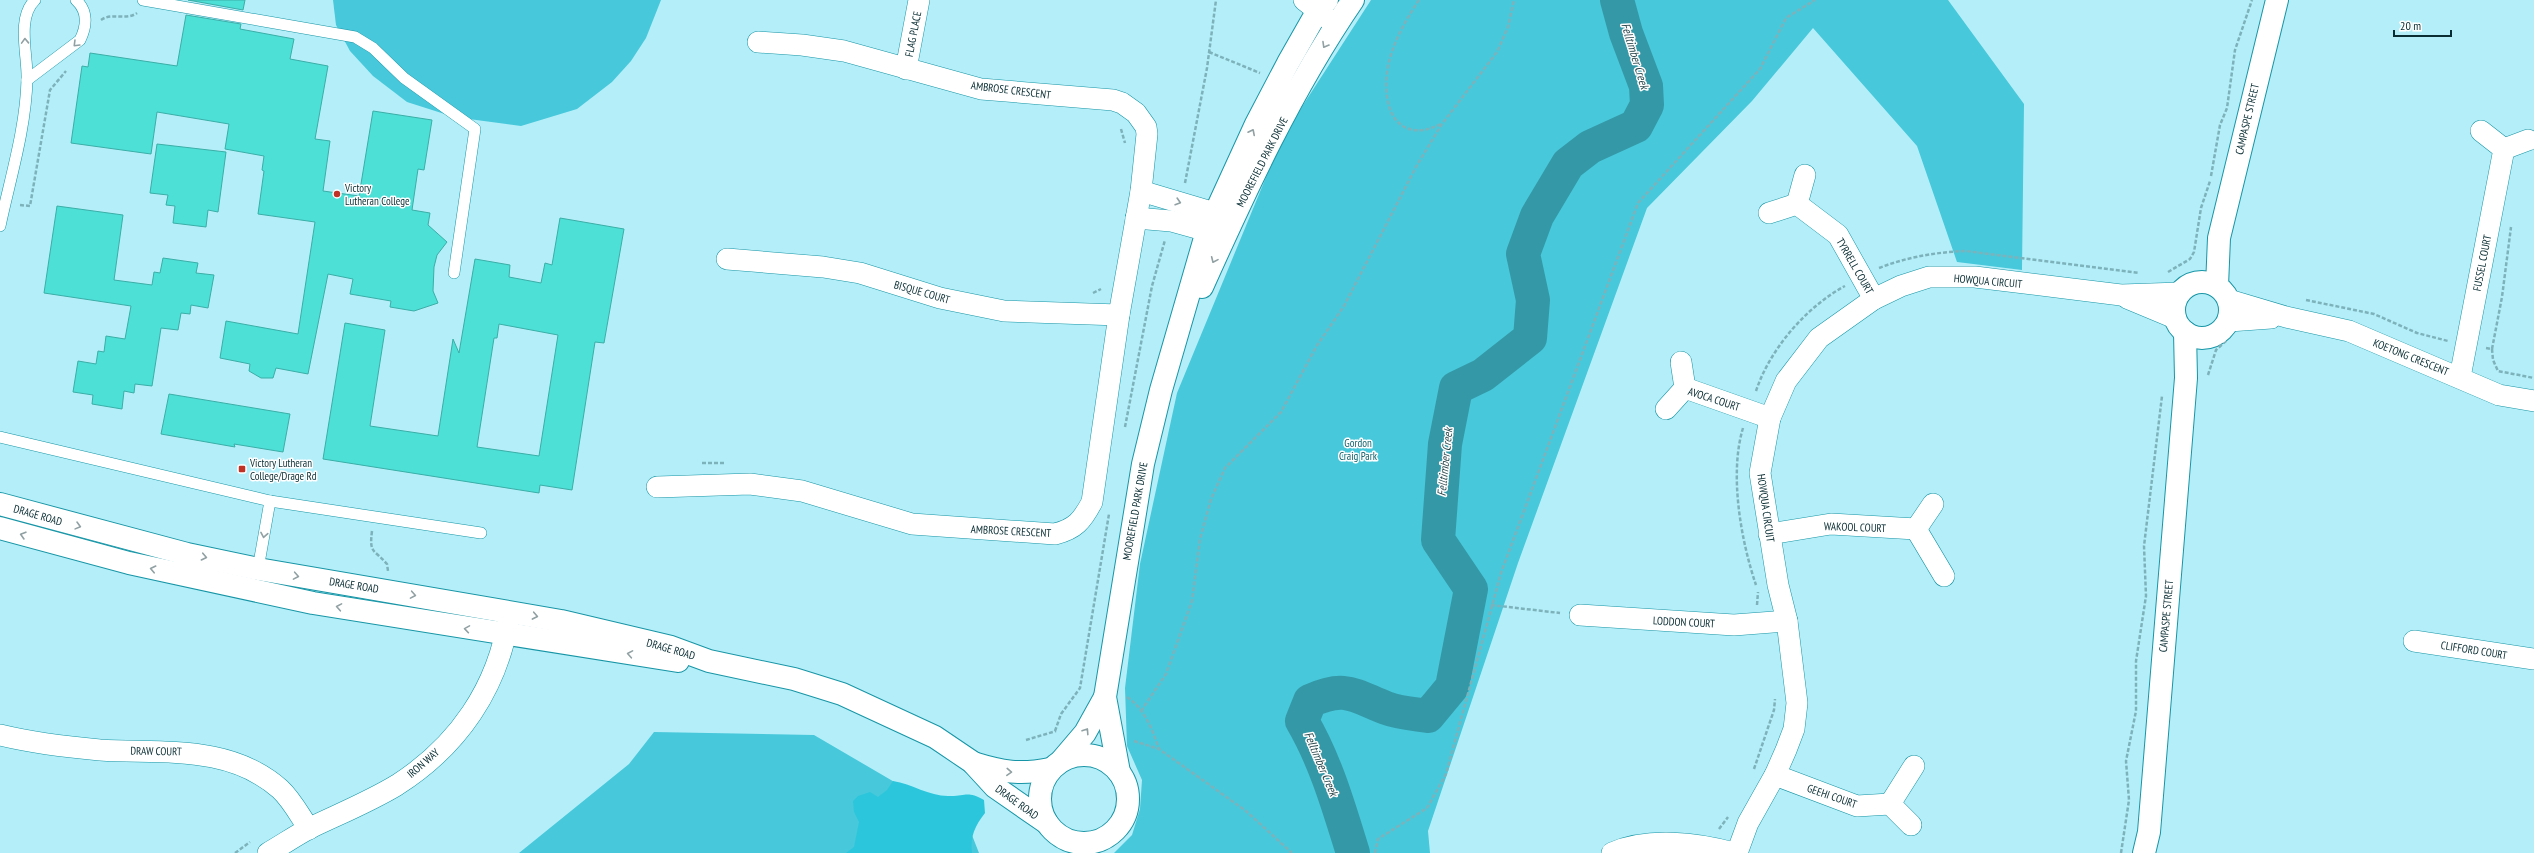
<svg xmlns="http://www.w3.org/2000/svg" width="2534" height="853" viewBox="0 0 2534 853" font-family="'PT Sans Narrow',sans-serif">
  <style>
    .green { fill: #47c8db }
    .forest { fill: #2cc6dc }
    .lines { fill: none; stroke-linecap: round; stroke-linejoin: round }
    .river { stroke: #3498a7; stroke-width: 34 }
    .building { fill: #4ce0d7; stroke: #3aaea7; fill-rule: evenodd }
    .lane-casing { stroke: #1795a6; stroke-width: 12 }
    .street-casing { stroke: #1795a6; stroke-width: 22 }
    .secondary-casing { stroke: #1795a6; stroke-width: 24 }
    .path { stroke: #7eb2bb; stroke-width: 2.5; stroke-dasharray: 4 2; stroke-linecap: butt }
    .lane { stroke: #fff; stroke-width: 11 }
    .street { stroke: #fff; stroke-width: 21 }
    .secondary { stroke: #fff; stroke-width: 22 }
    .oneway { stroke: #90a0a3 }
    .poi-dot { fill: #c03226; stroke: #fff; stroke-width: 1.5 }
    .labels { text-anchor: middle; stroke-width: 3; stroke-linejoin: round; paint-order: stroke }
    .street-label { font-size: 11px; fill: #092d33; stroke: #fff }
    .poi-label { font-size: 11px; fill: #092d33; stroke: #fff; text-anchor: start }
    .park-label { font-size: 11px; fill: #10616c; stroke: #fff }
    .water-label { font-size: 12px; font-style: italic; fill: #2a484d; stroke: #fff }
  </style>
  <rect width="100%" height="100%" fill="#b4eff9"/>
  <g class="green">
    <path d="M333,0H661L646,38L631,61L612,82L577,109L521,126L454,117L407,102L373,76L350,51L336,25Z"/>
    <path d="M1371,0H1948L2024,104L2022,270L1957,262L1917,146L1813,28L1752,101L1647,208L1518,563L1428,831L1430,853H1114L1132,835L1140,809L1142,780L1127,746L1125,688L1140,564L1177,393L1283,136Z"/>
    <path d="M654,732L814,735L968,825L979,853H519L629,764Z"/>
  </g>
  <path class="forest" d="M893,781C912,784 929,796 948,796C965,797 966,790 984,800L985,813C975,826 970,836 972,853H846L854,847L859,822L854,812L853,801L858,796L870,792L878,797L887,790Z"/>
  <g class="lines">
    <path class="river" d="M1353,853C1339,808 1326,762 1302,721L1310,701C1345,685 1353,695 1386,708C1399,713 1415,714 1428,716L1452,687L1471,589L1438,540L1445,444L1456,388L1483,375L1530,338L1533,300L1523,254L1537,216L1568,164L1590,147L1636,126L1647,105L1646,86L1626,33L1617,0"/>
  </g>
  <g class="building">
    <path d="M188,0H245L243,10Z"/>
    <path d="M186,15L241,24L240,29L294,39L290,59L328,66L315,139L330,141L323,191L359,196L373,111L432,120L424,170L418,169L412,210L430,213L428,225L447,242L437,255L434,267L433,291L438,303L414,311L390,307L391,301L350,294L353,279L328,274L308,374L276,368L273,378H261L249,371L250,364L220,358L226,321L298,334L315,222L258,214L264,171L262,170L264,156L225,149L229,124L157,112L151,154L71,143L82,66L88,67L90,53L177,66Z"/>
    <path d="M157,144L226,152L218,212L208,210L206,227L173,223L175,206L166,205L168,195L150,193Z"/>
    <path d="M57,206L123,215L114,280L152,285L154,272L160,273L163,258L198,263L196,273L214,275L208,308L191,305L190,314L181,313L178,330L161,328L152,386L135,384L134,393L124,391L122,409L92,404L93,395L73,392L78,361L96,364L98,351L104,352L106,336L125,339L131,306L44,293Z"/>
    <path d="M560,218L624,229L604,343L595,342L572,490L540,485L539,493L323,459L345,323L385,330L370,426L438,436L453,339L459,353L475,259L510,265L509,277L541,283L545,263L552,265ZM499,324L558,335L539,456L477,447L494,338H497Z"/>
    <path d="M169,394L290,414L283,452L234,444L235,447L161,434Z"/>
  </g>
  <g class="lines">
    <g class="lane-casing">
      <g id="lane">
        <path d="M143,0L355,37L373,48L404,78L475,129L454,273"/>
        <path d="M27,80L80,40C87,26 88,11 76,0"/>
        <path d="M0,226C10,179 26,128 27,79C28,56 16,18 35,0"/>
        <path d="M0,437L270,501L481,533"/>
        <path d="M258,569L270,501"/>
      </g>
    </g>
    <g class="street-casing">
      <g id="street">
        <path d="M1304,0L1331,21"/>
        <path d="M906,69L919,0"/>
        <path d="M2504,149L2528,140"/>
        <path d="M1141,191L1215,213L1227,227"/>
        <path d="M1797,204L1805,175"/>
        <path d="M1769,213L1797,204L1838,235L1874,299"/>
        <path d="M1136,218L1171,221L1207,231L1224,229"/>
        <path d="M727,259L823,267L860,273L940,298L1004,311L1119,315"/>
        <path d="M2127,298L2175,318"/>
        <path d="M2229,300L2286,317L2349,331L2499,395L2534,401"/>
        <path d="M2229,321L2271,318"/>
        <path d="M1681,362L1685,388"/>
        <path d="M2460,377L2504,149L2481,131"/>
        <path d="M1666,409L1685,388L1770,418"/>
        <path d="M657,487L750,484L802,491L912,524L1055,534C1075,529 1082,521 1092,502L1119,315L1141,191L1147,134L1146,127L1136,113L1122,103L1113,100L981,89L844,51L802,45L758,42"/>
        <path d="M1916,529L1944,576"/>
        <path d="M1769,534L1831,524L1916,529L1933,504"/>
        <path d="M1580,615L1734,625L1787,621"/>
        <path d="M2414,641L2534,659"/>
        <path d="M0,735C33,743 66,747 100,750C162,754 229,744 280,789C292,800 300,816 309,829"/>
        <path d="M1775,775L1857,806L1890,804"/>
        <path d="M1911,825L1890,804L1914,766"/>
        <path d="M268,853C282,845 295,836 310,828C339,814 369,802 397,785C458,746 498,688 509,616"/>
        <path d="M1612,853C1649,837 1697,843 1734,853"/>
        <path d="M1737,853L1748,823L1775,775L1786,750L1794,729L1797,703L1787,621L1778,585L1760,473L1770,418L1786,381L1819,338L1874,299L1901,286L1929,277H1975L2121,295L2180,293"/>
      </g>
    </g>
    <g class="secondary-casing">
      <g id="secondary">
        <circle cx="2202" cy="310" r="28"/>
        <path d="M2217,286L2219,238L2277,0"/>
        <path d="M1202,287C1246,189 1292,89 1353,0"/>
        <path d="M0,504L187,554L258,569L561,621L671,647L709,661L794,679L842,694L935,737L972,762L995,787L1047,823"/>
        <path d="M0,528L129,563L313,603L678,661"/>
        <circle cx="1084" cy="799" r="44"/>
        <path d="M1062,760L1085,733L1105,697"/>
        <path d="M973,763C1002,772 1020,775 1050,769"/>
        <path d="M1119,772L1105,697L1143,464L1161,390L1207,231L1256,124L1288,63L1317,12L1327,0"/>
        <path d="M2144,853L2149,832L2186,378L2185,332"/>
      </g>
    </g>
    <g class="path">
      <path d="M1419,0C1407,18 1396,37 1390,58C1382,85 1384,135 1424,130C1430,129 1436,126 1442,124"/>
      <path d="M101,20C112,12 126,21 137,13"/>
      <path d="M1209,52L1260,73"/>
      <path d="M1121,129L1125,143"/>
      <path d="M2211,176L2220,125L2227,108L2235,50L2252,0"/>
      <path d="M1185,183L1207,68L1216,0"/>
      <path d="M20,205L30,206L50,90L66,71"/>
      <path d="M1879,268C1907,257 1937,252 1966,251L2139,273"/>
      <path d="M2168,272L2190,259L2194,252L2201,208L2210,181"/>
      <path d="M1093,293L1101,289"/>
      <path d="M2306,300L2374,314L2417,333L2448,341"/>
      <path d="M2486,348L2492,349L2493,360L2498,371L2534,378"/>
      <path d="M2492,349L2502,297L2511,227"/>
      <path d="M2208,375L2216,350L2227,340"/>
      <path d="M1756,391C1770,349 1806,307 1845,286"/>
      <path d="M1125,427L1152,286L1165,240"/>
      <path d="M1743,428C1729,474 1741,541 1756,585"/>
      <path d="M702,463H725"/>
      <path d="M372,531C369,554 374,549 387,564L388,571"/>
      <path d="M1491,605L1560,613"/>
      <path d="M1757,605L1758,592"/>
      <path d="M1127,697C1145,709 1152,729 1159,749"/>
      <path d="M1141,711L1166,674L1192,601L1200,539L1211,499L1225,468L1281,412L1316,347L1344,306L1417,165L1442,124L1497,52L1508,27L1514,0"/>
      <path d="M1055,731L1061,714L1080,688L1109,514"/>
      <path d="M1026,740L1056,731"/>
      <path d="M1134,741L1159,749L1246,811L1292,853"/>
      <path d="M1754,769L1774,710L1775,699"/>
      <path d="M1719,829L1728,817"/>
      <path d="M235,853L250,842"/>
      <path d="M1375,853L1378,839L1427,808L1446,774L1501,573L1638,203L1760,69L1786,18L1815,0"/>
      <path d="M2121,853L2129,800L2126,761L2136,711V661L2146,596L2144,546L2162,396"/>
    </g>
    <use href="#lane" class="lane"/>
    <use href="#street" class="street"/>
    <use href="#secondary" class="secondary"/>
  </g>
  <defs><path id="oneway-chevron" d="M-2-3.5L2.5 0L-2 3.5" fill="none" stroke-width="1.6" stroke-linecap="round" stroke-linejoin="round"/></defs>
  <g class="oneway">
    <use href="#oneway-chevron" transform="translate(25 41) rotate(-92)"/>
    <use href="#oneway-chevron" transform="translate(76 44) rotate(135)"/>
    <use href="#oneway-chevron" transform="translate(1325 45) rotate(120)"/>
    <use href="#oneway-chevron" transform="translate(1252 132) rotate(-63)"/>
    <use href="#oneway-chevron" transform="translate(1178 202) rotate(17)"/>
    <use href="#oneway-chevron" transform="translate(1214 260) rotate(114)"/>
    <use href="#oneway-chevron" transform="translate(78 526) rotate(15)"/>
    <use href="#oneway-chevron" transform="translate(23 535) rotate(-164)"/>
    <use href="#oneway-chevron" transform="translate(264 535) rotate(100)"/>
    <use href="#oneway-chevron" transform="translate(204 557) rotate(12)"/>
    <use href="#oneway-chevron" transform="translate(153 569) rotate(-167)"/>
    <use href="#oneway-chevron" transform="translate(296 576) rotate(10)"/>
    <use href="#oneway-chevron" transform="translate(413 595) rotate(10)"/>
    <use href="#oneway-chevron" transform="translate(339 607) rotate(-170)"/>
    <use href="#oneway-chevron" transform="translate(535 616) rotate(11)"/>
    <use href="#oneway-chevron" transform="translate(467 629) rotate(-171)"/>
    <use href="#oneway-chevron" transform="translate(630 654) rotate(-170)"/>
    <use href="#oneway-chevron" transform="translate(1086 731) rotate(-57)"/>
    <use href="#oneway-chevron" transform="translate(1009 772) rotate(3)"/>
  </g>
  <g class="poi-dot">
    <circle cx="337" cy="194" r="4"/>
    <rect x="238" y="465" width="8" height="8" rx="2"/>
  </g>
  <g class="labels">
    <g class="street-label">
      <text transform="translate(913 34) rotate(-79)" y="4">FLAG PLACE</text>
      <text transform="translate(1011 90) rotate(7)" y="4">AMBROSE CRESCENT</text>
      <text transform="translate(2247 119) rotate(-77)" y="4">CAMPASPE STREET</text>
      <text transform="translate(1262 162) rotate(-63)" y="4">MOOREFIELD PARK DRIVE</text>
      <text transform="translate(2482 263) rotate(-79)" y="4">FUSSEL COURT</text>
      <text transform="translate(1855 266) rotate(60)" y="4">TYRRELL COURT</text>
      <text transform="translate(1988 281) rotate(5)" y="4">HOWQUA CIRCUIT</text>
      <text transform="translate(922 292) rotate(16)" y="4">BISQUE COURT</text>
      <text transform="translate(2411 357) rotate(22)" y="4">KOETONG CRESCENT</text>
      <text transform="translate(1714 399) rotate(18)" y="4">AVOCA COURT</text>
      <text transform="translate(1766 508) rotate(82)" y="4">HOWQUA CIRCUIT</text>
      <text transform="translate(1135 511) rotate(-80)" y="4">MOOREFIELD PARK DRIVE</text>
      <text transform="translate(38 515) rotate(16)" y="4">DRAGE ROAD</text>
      <text transform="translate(1855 527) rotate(2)" y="4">WAKOOL COURT</text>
      <text transform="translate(1011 531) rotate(3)" y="4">AMBROSE CRESCENT</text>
      <text transform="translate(354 585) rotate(9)" y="4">DRAGE ROAD</text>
      <text transform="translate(2166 616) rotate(-85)" y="4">CAMPASPE STREET</text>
      <text transform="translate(1684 622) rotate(3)" y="4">LODDON COURT</text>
      <text transform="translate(671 649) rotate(16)" y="4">DRAGE ROAD</text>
      <text transform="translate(2474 650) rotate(9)" y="4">CLIFFORD COURT</text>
      <text transform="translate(156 751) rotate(1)" y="4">DRAW COURT</text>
      <text transform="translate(423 763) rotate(-41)" y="4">IRON WAY</text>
      <text transform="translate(1832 796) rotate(19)" y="4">GEEHI COURT</text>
      <text transform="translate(1017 802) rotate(36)" y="4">DRAGE ROAD</text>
    </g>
    <g class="poi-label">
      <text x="345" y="192">Victory<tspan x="345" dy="13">Lutheran College</tspan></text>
      <text x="250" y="467">Victory Lutheran<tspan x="250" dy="13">College/Drage Rd</tspan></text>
    </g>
    <g class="park-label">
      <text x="1358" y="447">Gordon<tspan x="1358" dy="13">Craig Park</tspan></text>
    </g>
    <g class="water-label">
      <text transform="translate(1635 56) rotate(73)" y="4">Felltimber Creek</text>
      <text transform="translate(1445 462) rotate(-84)" y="4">Felltimber Creek</text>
      <text transform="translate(1321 764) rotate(67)" y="4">Felltimber Creek</text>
    </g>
  </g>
  <path d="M2394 30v6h57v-6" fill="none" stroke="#092d33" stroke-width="2"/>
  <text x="2400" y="30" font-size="12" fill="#092d33" stroke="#ffffff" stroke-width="3" paint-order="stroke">20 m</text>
</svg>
